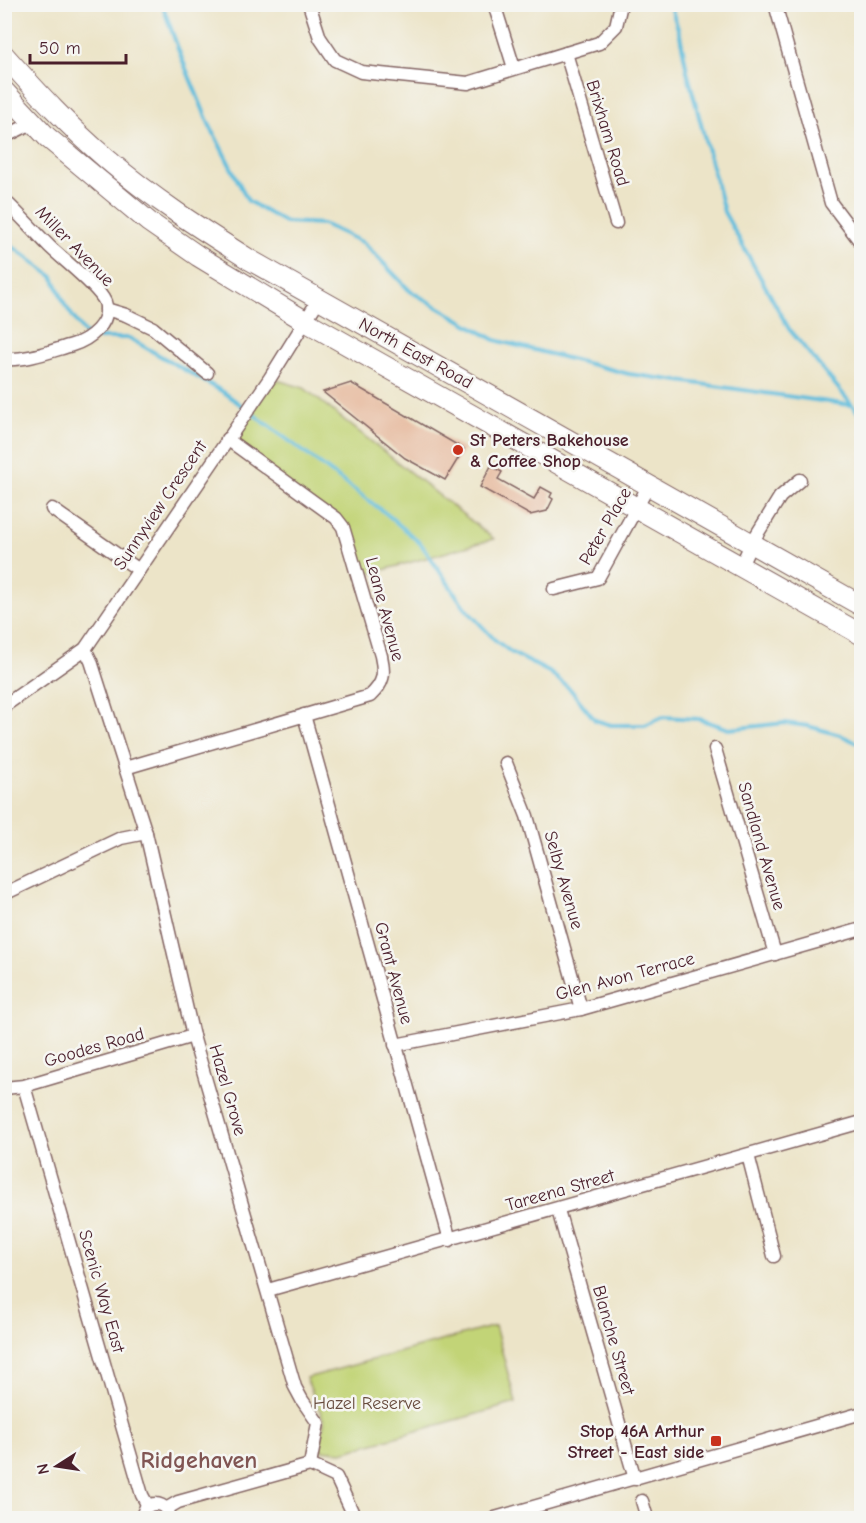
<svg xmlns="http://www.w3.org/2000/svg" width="866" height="1523" viewBox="0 0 866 1523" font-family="'Comic Neue',sans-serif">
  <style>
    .green { fill: #c2d477; stroke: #867a51; stroke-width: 1.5 }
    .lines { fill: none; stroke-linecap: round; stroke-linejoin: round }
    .stream { stroke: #5fbddd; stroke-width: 4 }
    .building { fill: #e6b99d }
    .street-casing { stroke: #836462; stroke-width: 15 }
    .primary-casing { stroke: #836462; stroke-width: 22 }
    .street { stroke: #fff; stroke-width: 12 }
    .primary { stroke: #fff; stroke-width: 20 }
    .poi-dot { fill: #c8321e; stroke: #f6f6f2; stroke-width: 2 }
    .labels { text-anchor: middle; stroke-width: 5; stroke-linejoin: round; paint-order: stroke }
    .street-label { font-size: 18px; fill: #4a1f2b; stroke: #f6f6f2 }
    .poi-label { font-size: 18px; font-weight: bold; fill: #4a1f2b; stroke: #f6f6f2; text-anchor: start }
    .park-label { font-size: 18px; fill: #684c3e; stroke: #f6f6f2 }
    .district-label { font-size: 24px; font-weight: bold; fill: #815553; stroke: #f6f6f2 }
  </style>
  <rect width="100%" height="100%" fill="#f6f6f2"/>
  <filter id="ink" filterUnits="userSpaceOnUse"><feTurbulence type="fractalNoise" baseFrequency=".0167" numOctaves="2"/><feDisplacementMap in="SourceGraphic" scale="12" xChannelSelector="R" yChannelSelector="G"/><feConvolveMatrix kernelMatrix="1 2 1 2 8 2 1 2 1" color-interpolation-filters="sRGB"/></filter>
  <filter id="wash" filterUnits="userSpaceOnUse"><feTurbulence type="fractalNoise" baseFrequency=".008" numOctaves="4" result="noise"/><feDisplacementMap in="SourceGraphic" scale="24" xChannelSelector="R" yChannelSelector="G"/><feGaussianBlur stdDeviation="1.35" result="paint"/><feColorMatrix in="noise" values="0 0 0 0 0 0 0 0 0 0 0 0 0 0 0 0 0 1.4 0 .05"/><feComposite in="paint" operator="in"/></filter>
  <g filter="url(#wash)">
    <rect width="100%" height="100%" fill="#ece4c8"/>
    <g class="green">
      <path d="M270,378L304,388L494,539L358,577L343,527L227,439Z"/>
      <path d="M495,1326L516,1403L342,1452L320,1450L324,1421L306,1378Z"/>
    </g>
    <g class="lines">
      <g class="stream">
        <path d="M162,4L180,54L209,124L248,201L285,222L323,224L364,243L410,291L495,340L629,374L850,405"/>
        <path d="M670,4L680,35L687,71L724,212L789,329L862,417"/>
        <path d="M4,240L53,277L65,305L84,333L87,334"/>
        <path d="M94,336L100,338H129L225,393L388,515L421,544L465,608L495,640L512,653L549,672L570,689L595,720L611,725H645L663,717L699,719L729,729L785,723L808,726L840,735L862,745"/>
      </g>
    </g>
    <g id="blocks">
      <g class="building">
        <path d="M351,383L464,449L445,480L405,458L323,392Z"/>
        <path d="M491,466L502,472L498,479L534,499L541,487L552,493L550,497L553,499L547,511L530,515L480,487Z"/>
      </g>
    </g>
  </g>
  <g filter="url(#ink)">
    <use href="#blocks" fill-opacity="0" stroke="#836462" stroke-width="1.5"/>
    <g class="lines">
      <g class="street-casing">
        <g id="street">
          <path d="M309,4L320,38L335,60L361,72L468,83L599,43L616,26L621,4"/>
          <path d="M494,4L514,68"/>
          <path d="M775,4L831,203L862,244"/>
          <path d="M566,53L616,223"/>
          <path d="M4,137L34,122"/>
          <path d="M4,200C20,215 34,231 49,246C62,259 99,287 105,302C112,323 89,340 72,345C51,351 26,361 4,359"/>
          <path d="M106,309L126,315L153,328L207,373"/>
          <path d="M52,509L139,570"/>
          <path d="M741,566L751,544L780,497L800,480"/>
          <path d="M554,589L598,578L649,485"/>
          <path d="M85,649L91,661L146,833L193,1036L295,1387L302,1400L318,1423L310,1465"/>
          <path d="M4,706L85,649L270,378L319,299"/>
          <path d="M304,715L450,1240"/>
          <path d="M715,749L775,954"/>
          <path d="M506,763L527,816L581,1009"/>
          <path d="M125,768L370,696C384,683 385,674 381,656L343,527L336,518L227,439"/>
          <path d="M4,894L121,838L146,833"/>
          <path d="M395,1045L581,1009L862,929"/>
          <path d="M24,1086L142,1495L148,1506"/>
          <path d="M4,1088L24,1086L193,1036"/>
          <path d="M748,1155L774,1256"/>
          <path d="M558,1210L635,1479"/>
          <path d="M268,1290L862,1122"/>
          <path d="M310,1465L336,1477L355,1518"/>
          <path d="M642,1501L647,1518"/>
          <path d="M166,1509L178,1502L310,1465"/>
          <path d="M141,1518L146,1507C157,1500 168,1506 170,1518"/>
          <path d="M495,1518L862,1413"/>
        </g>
      </g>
      <g class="primary-casing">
        <g id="primary">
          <path d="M4,55C37,92 70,128 108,160C152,198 201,229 250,260L862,606"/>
          <path d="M4,91L47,137L149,222L198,256L305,321L862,635"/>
        </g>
      </g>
      <use href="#street" class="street"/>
      <use href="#primary" class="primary"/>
    </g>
  </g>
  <g class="poi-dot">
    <circle cx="458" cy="450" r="6"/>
    <rect x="710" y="1435" width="12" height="12" rx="3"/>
  </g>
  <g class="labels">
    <g class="street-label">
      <text transform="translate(608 133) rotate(73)" y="6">Brixham Road</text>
      <text transform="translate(75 246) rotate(46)" y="6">Miller Avenue</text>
      <text transform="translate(416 353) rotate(29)" y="6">North East Road</text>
      <text transform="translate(160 505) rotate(-56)" y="6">Sunnyview Crescent</text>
      <text transform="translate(605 526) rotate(-60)" y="6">Peter Place</text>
      <text transform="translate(385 609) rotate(75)" y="6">Leane Avenue</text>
      <text transform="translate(762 846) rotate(74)" y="6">Sandland Avenue</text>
      <text transform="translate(564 880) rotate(74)" y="6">Selby Avenue</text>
      <text transform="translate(394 973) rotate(75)" y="6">Grant Avenue</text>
      <text transform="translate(625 976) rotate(-15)" y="6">Glen Avon Terrace</text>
      <text transform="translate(94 1047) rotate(-16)" y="6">Goodes Road</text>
      <text transform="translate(228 1090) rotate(74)" y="6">Hazel Grove</text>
      <text transform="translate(560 1190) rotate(-16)" y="6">Tareena Street</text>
      <text transform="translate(102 1291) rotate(74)" y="6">Scenic Way East</text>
      <text transform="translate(614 1340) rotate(74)" y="6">Blanche Street</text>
    </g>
    <g class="poi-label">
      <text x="470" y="446">St Peters Bakehouse<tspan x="470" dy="21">&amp; Coffee Shop</tspan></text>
      <text x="704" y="1437" text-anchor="end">Stop 46A Arthur<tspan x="704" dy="21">Street - East side</tspan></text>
    </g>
    <g class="park-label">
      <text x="367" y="1409">Hazel Reserve</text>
    </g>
    <g class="district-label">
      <text x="199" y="1468">Ridgehaven</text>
    </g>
  </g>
  <rect width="866" height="1523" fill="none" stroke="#f6f6f2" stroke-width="24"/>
  <g transform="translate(57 1466) rotate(258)" stroke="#f6f6f2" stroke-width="4.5" paint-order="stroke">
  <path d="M0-4.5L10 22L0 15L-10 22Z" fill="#4a1f2b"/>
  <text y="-9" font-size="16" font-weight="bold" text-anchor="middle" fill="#4a1f2b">N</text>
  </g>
  <path d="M30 54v9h96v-9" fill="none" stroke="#4a1f2b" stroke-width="3"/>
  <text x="39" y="54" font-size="18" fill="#4a1f2b" stroke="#f6f6f2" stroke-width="4.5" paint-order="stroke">50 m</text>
</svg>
